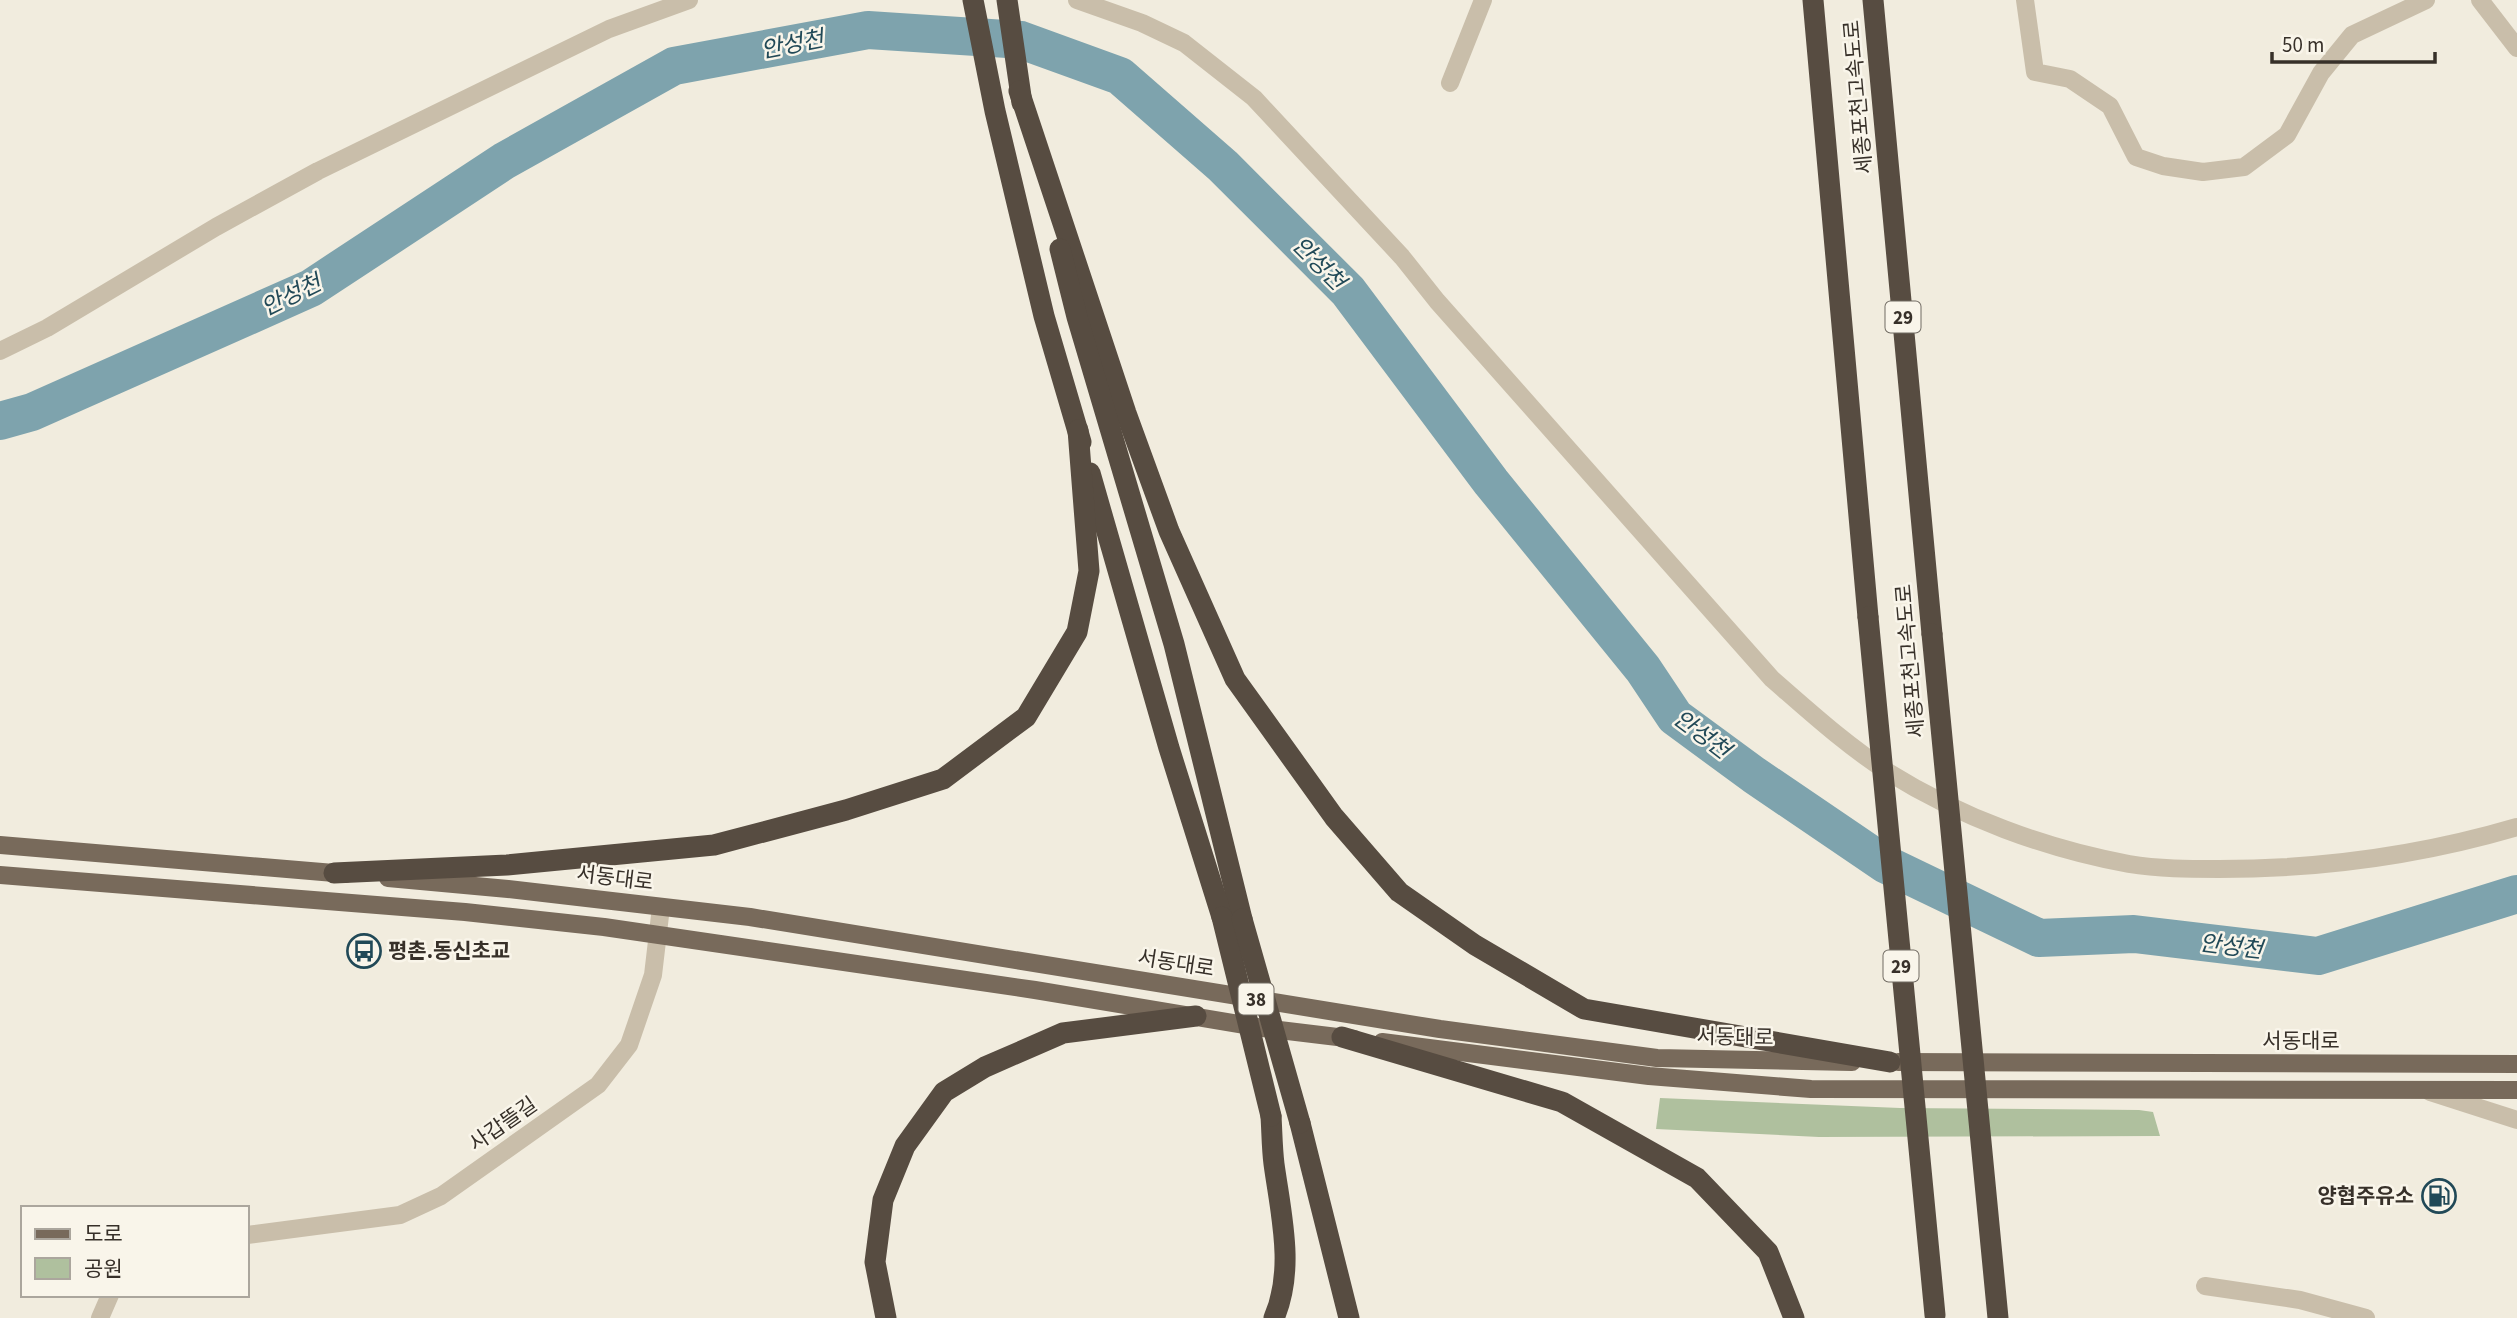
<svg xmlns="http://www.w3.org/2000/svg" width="2517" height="1318" viewBox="0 0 2517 1318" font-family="'Source Sans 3','Noto Sans KR',sans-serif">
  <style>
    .green { fill: #afc09e }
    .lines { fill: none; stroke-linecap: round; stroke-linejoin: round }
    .river { stroke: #7ea3ad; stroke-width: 38 }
    .minor { stroke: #c9beaa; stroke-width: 18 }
    .major { stroke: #786a5b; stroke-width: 18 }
    .highway { stroke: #574c41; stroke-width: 21 }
    .highway-bridge { stroke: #574c41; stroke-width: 21 }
    .labels { text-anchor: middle; stroke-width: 5; stroke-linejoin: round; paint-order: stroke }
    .shield { fill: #f9f5ea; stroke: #716b63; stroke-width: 2 }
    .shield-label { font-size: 19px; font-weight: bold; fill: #373029 }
    .street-label { font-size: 21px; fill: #373029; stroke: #f9f5ea }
    .poi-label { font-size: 21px; font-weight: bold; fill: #373029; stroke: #f9f5ea; text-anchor: start }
    .water-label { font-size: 23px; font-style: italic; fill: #214957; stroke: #f9f5ea }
  </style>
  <rect width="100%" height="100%" fill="#f1ecde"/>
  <path class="green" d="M1660,1098L1900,1108L2139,1110L2153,1112L2160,1136L1819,1137L1656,1129Z"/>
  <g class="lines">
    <path class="river" d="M0,421L32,412L311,288L504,161L674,66L868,30L1021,40L1120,76L1223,166L1348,291L1491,482L1643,669L1675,717L1754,775L1885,864L2039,938L2134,934L2318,956L2517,894"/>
    <g class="minor">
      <path d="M1077,0L1142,23L1184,43L1254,98L1402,257L1437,301L1772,679C1810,712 1846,745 1888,772C1960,817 2046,849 2129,864C2159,869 2189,869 2219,869C2318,869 2422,855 2517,827"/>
      <path d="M2025,0L2035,72L2070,79L2110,106L2136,157L2163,166L2203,172L2244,167L2287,135L2321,73L2352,35L2426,0"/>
      <path d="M2480,0L2517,48"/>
      <path d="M1450,83L1483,0"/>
      <path d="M0,351L47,328L216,227L318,171L609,29L689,0"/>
      <path d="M2430,1092L2517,1120"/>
      <path d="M247,1235L400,1215L441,1196L598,1085L629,1045L653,975L661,907"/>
      <path d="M2205,1286L2300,1300L2366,1318"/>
      <path d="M100,1318L110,1295"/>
    </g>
    <g class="major">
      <path d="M0,845L346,874"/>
      <path d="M0,875L465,912L604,927L1035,990L1263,1028L1354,1039"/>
      <path d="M388,878L508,889L750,917L1440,1029L1657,1058L1852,1062"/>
      <path d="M1382,1042L1649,1076L1811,1089L2517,1090"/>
      <path d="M1898,1062L2517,1064"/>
    </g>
    <g class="highway">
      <path d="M973,0L995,111L1044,316L1081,442"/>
      <path d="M1007,0L1022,103"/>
      <path d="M1813,0L1868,617"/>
      <path d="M1873,0L1932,634"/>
      <path d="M1019,91L1126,413L1169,531L1235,679L1334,817L1399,892L1475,945L1584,1009L1890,1062"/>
      <path d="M1060,249L1077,317L1174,644L1242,919"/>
      <path d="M1090,473L1169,748L1222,917"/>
      <path d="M334,873L507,865L714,845L846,810L943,779L1026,717L1077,632L1089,571L1078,430"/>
      <path d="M1342,1037L1562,1102L1697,1178L1768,1252L1794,1318"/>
      <path d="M1271,1116C1272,1132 1272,1148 1274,1164C1281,1215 1295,1269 1274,1318"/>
      <path d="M1300,1123L1349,1318"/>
      <path d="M886,1318L875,1262L883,1200L905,1146L944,1092L985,1067L1063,1033L1196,1016"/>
    </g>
    <g class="highway-bridge">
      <path d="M1868,617L1935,1315"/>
      <path d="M1932,634L1998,1318"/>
      <path d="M1222,917L1271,1116"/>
      <path d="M1242,919L1300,1123"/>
    </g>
  </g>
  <defs>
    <g id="bus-ring" transform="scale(1.75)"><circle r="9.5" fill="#f9f5ea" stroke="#214957" stroke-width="1.5"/><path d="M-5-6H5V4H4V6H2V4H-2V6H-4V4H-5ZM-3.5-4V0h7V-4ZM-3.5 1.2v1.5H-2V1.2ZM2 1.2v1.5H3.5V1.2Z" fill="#214957"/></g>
    <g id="fuel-ring" transform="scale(1.75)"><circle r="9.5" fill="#f9f5ea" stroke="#214957" stroke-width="1.5"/><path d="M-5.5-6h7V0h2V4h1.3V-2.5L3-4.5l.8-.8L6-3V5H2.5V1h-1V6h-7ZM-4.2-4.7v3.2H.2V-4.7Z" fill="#214957"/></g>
  </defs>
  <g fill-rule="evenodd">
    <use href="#bus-ring" x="364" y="951"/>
    <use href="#fuel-ring" x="2439" y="1196"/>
  </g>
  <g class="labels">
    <g class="shield">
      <rect x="1885.5" y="301.5" width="35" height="31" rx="5"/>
      <rect x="1883.5" y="950.5" width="35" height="31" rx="5"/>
      <rect x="1238.5" y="983.5" width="35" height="31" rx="5"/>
    </g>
    <g class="shield-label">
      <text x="1903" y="324">29</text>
      <text x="1901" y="973">29</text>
      <text x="1256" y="1006">38</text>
    </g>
    <g class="street-label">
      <text transform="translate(1858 97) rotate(-95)" y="7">세종포천고속도로</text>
      <text transform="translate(1910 661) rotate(-95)" y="7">세종포천고속도로</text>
      <text transform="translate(615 878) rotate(7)" y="7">서동대로</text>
      <text transform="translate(1176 963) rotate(9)" y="7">서동대로</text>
      <text transform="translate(1735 1037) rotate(1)" y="7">서동대로</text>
      <text x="2301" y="1048">서동대로</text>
      <text transform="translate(503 1124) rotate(-35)" y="7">사갑뜰길</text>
    </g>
    <g class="poi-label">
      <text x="388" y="958">평촌.동신초교</text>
      <text x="2414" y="1203" text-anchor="end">양협주유소</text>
    </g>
    <g class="water-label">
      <text transform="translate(792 44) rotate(-11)" y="8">안성천</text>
      <text transform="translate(1319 263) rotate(45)" y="8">안성천</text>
      <text transform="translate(291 295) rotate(-26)" y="8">안성천</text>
      <text transform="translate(1702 734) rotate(37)" y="8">안성천</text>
      <text transform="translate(2231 946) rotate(7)" y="8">안성천</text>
    </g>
  </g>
  <rect x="21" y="1206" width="228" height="91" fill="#f9f5ea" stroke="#aba69d" stroke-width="2"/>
  <rect x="35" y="1229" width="35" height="10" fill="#786a5b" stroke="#aba69d" stroke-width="2"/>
  <text x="84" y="1241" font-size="21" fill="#373029">도로</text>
  <rect x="35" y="1258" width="35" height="21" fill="#afc09e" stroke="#aba69d" stroke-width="2"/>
  <text x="84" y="1276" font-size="21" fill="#373029">공원</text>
  <path d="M2272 52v10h163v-10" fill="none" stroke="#373029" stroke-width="3.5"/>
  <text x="2282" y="52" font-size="21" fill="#373029" stroke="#f9f5ea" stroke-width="5" paint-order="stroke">50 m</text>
</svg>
